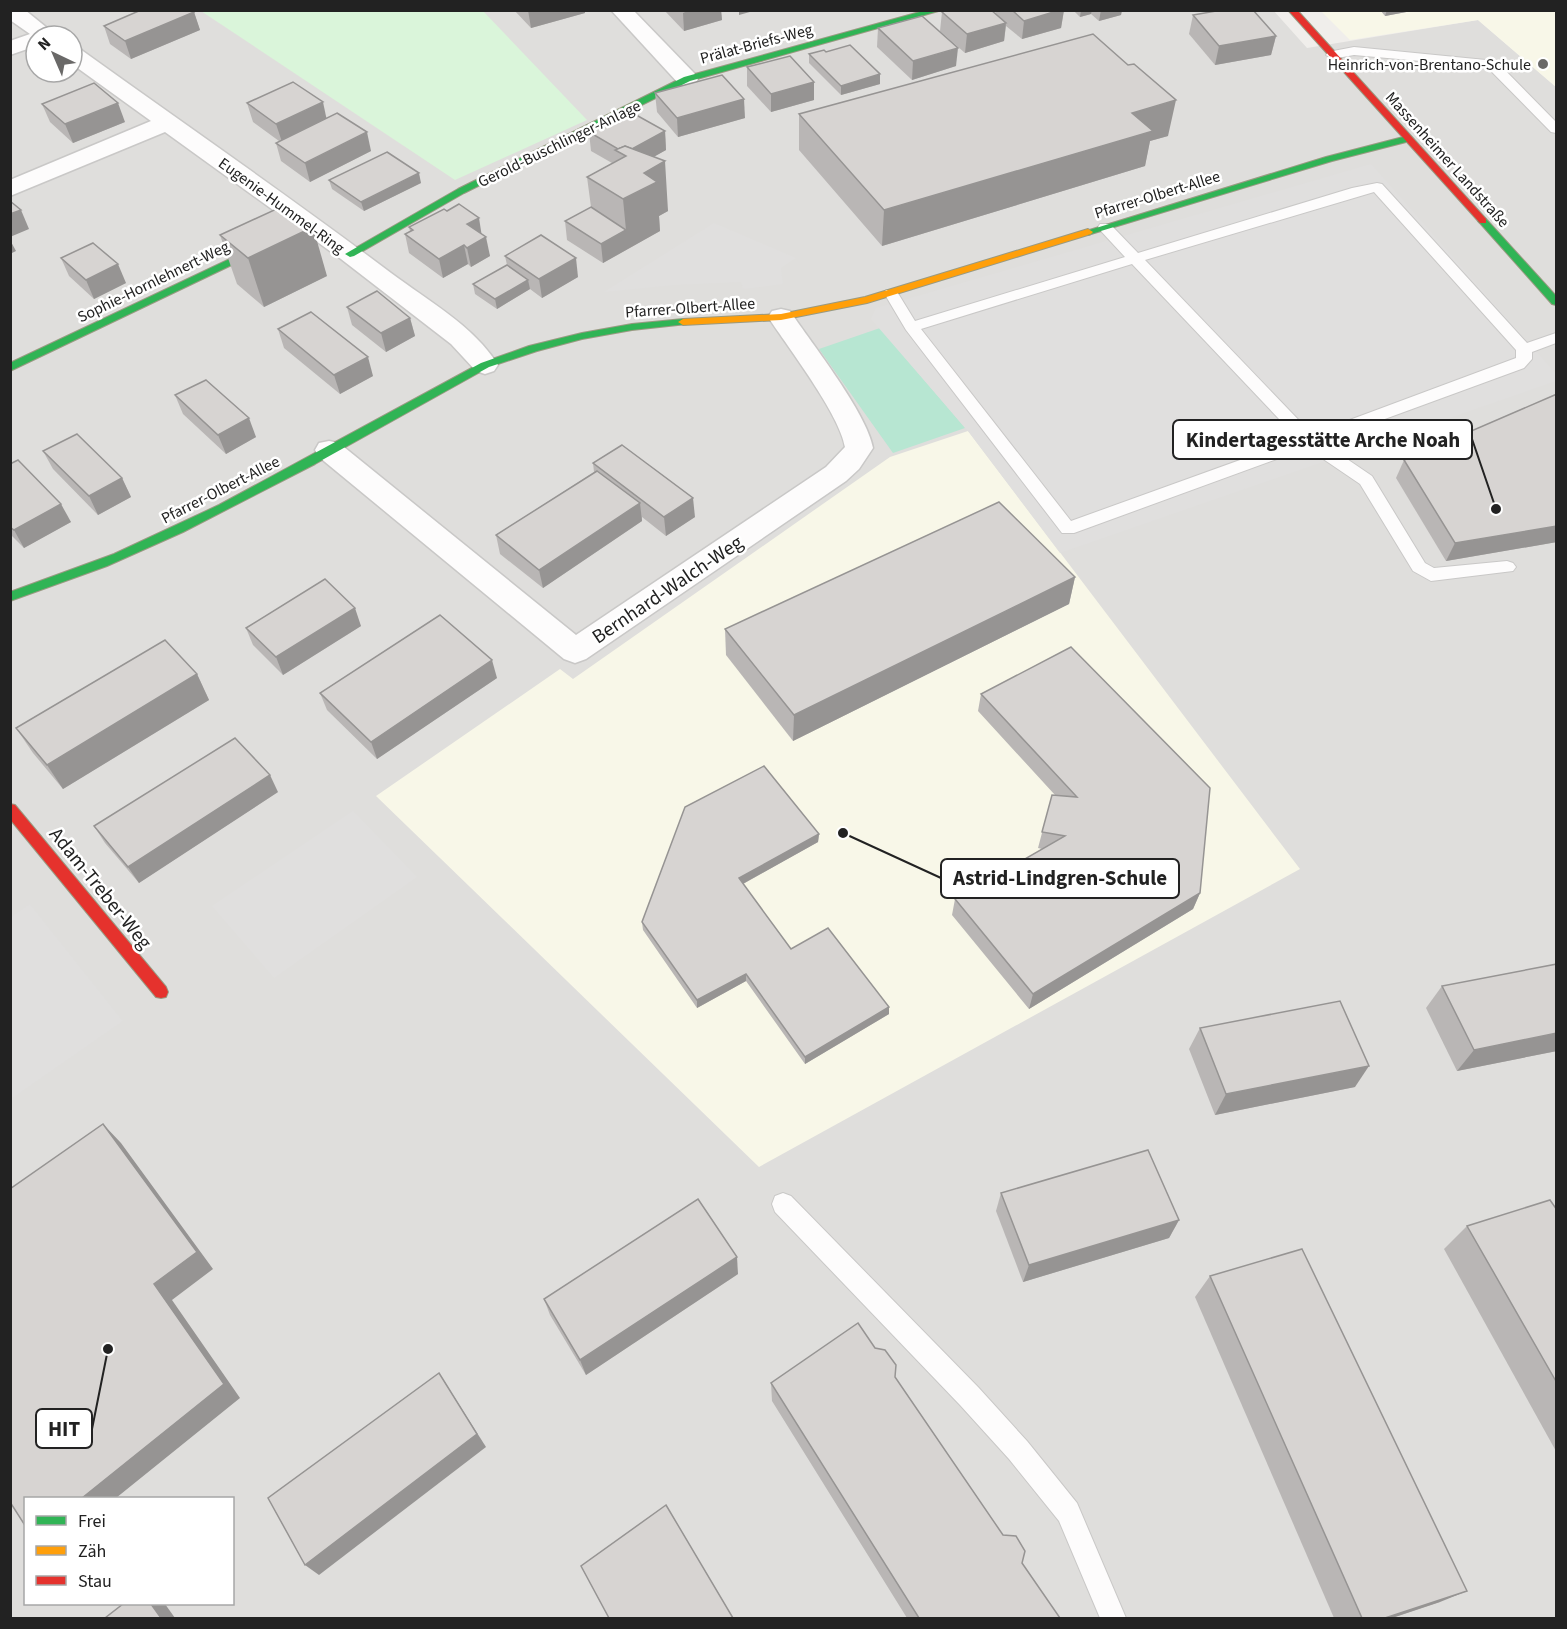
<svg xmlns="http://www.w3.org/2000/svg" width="1567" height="1629" viewBox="0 0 1567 1629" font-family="'Source Sans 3',sans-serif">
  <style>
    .residential { fill: #dfdedc; fill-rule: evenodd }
    .education { fill: #f8f7e8 }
    .park { fill: #daf5da }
    .pitch { fill: #b7e6d2 }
    .parking { fill: #e0dfde }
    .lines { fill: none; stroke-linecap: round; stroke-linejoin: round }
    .lane-casing { stroke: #c9c8c7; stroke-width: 2 }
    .street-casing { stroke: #c9c8c7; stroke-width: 3 }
    .fast-casing { stroke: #999a82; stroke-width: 2 }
    .slow-casing { stroke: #999a82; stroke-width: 2 }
    .jam-casing { stroke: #999a82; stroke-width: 2 }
    .lane { fill: #fdfcfc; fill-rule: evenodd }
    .street { fill: #fdfcfc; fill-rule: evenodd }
    .fast { fill: #30b455; fill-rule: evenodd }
    .slow { fill: #ff9f0a; fill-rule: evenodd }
    .jam { fill: #e5322d; fill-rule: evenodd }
    .wall { fill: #b9b6b5 }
    .shaded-wall { fill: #969493 }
    .building { fill: #d7d4d2; stroke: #969493; stroke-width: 1.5 }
    .poi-dot { fill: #6a6968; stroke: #fff; stroke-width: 2 }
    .labels { text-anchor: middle; stroke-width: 5; stroke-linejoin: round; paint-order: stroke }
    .far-street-label { font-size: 16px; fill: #222; stroke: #fff }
    .far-poi-label { font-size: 16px; fill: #222; stroke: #fff; text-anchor: end }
    .street-label { font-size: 20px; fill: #222; stroke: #fff }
    .leader { fill: none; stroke: #222; stroke-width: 2 }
    .callout-dot { fill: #222; stroke: #fff; stroke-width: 2 }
    .callout { fill: #fff; stroke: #222; stroke-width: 2 }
    .callout-label { font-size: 21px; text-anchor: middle; font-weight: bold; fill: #222 }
  </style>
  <rect width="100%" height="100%" fill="#f0eeeb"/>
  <path class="residential" d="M1273,10L1307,48L1478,20L1556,87V1618H11V11ZM36,36H72V72H36ZM26,1498H232V1604H26Z"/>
  <g class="education">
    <path d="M1321,11H1556V87L1478,20L1350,40Z"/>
    <path d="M968,431L1300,869L759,1167L376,796L560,669L573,679L890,457Z"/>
  </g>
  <path class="park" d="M201,11H483L587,120L455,180Z"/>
  <path class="pitch" d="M880,328L965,428L893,453L819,349Z"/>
  <g class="parking">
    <path d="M1371,164L1556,374V381L1060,553L968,431L871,319L876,308Z"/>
    <path d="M714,223L796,258L781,268L783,284L743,289L741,282L674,285L604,292Z"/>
    <path d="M353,811L417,877L274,978L212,906Z"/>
    <path d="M30,904L123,1021L11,1099V917Z"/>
  </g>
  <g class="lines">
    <g class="lane-casing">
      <g id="lane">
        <path d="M1354,47L1496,61L1556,122V133L1551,132L1487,67L1354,55L1332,59L1326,55L1328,52Z"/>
        <path d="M1377,183L1382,184L1527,343L1556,333V343L1532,352V359L1524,368L1322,442L1372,476L1425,563L1434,568L1507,561L1513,563L1516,567L1513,571L1431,581L1413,571L1360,484L1307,448L1074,533H1062L906,330L884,293L886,290H896L915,321L1125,257L1100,230L1098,227L1100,224H1110L1138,253L1352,188ZM1374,192L1516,350V358L1312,434L1145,260ZM1132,264L1298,439L1071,521L921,329Z"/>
        <path d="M783,1193L791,1196L978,1387L1027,1441L1077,1503L1126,1618H1100L1059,1521L1009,1459L960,1405L775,1212L772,1204L775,1196Z"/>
      </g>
    </g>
    <g class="street-casing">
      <g id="street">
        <path d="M10,10H25L57,36H36V46L10,55V41L30,34L10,20Z"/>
        <path d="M611,10H633L695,74L698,79L695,84L687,86L679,84Z"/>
        <path d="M72,48L80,49C184,124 289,196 391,273C427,300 474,326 498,365L494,371L485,374L476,371L451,344L341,259L165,132L10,196V180L151,121L72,64Z"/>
        <path d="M781,309L790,311C812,344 867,413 873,448L859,469L846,481L586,659L575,663L564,659L319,457L315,450L319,443L329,441L339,443L576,635L826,467L845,447C840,415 788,347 768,317L772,311Z"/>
      </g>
    </g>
    <g class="fast-casing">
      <g id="fast">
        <path d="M927,10H942L690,81L464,193L354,256L350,257L345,254L458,189L684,77Z"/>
        <path d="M1407,136L1410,137V141L1332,161L1091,234L1088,235L1083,232L1326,157Z"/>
        <path d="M1483,218L1486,219L1556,296V305L1552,304L1480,223L1478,221Z"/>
        <path d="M310,221L315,224L313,226L10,371V363Z"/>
        <path d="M683,319L688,322L687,324L632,330L582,339L537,351L489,367L315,464L183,532L107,566L10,601V592L114,554L219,505L481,363L529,346L582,333L632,324Z"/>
      </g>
    </g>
    <g class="slow-casing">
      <path id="slow" d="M1088,229L1093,232L1091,234L867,303L781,320L683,325L678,322L683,319L781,314L865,297Z"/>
    </g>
    <g class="jam-casing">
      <g id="jam">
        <path d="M1288,10H1297L1486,219V223H1480Z"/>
        <path d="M10,804L15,805L166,987L168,992L166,997L161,998L156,997L10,819Z"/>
      </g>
    </g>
    <use href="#lane" class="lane"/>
    <use href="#street" class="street"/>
    <use href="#fast" class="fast"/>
    <use href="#slow" class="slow"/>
    <use href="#jam" class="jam"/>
  </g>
  <g class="wall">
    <path d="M514,10H585V13L531,28Z"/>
    <path d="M664,10H721L722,20L684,31Z"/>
    <path d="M996,10H1064L1061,28L1022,39L1006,26L1004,41L965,53L940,31L942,12L995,14Z"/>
    <path d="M1073,10H1122L1121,15L1099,21L1091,14L1080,17Z"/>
    <path d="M1380,10H1417L1385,16Z"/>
    <path d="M194,12L200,30L131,59L110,44L104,26Z"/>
    <path d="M1193,15L1276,36L1271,55L1215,65L1189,34Z"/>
    <path d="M878,28L956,66L912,80L877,47Z"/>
    <path d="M809,54L880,74V84L841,95L809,63Z"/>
    <path d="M747,67L814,82V100L771,112L747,86Z"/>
    <path d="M655,93L745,118L678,137L657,112Z"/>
    <path d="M247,103L327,118L371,151L310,182L281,161L276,143L279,141L253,122Z"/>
    <path d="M42,104L125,122L73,143L50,122Z"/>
    <path d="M799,114L1168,136L1150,141L1145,166L882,246L799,150Z"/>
    <path d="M665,131L666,150L653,157L668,211L659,216L660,231L603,263L567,240L565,221L591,207L587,177L612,163L591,151L589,132Z"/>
    <path d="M329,180L421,183L364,211L332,189Z"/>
    <path d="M409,227L482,235L490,256L471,267L468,264L443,278L409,253L405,234L410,231Z"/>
    <path d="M220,235L327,276L264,307L237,284Z"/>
    <path d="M505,256L578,277L542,298L530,289L497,309L475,294L473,284L507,265Z"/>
    <path d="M61,258L126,283L94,299L69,276Z"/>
    <path d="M347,307L410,318L415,336L386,352L352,325Z"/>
    <path d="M278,329L373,376L340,394L284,348Z"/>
    <path d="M1557,394V542L1446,561L1396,478L1404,460Z"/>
    <path d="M175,395L256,437L226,454L183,414Z"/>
    <path d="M43,451L122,478L131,497L98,515L53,469Z"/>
    <path d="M593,463L695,517L666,536L642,517V521L543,588L500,554L496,535L594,472Z"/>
    <path d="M10,464L71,522L24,548L10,534Z"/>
    <path d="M1075,577L1069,604L793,741L726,655L725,629Z"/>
    <path d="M361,626L283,675L253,645L246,628Z"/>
    <path d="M197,674L209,700L63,789L33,753L16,728Z"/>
    <path d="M497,678L377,759L327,710L320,693Z"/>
    <path d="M981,694L1200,893L1193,909L1029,1009L952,915L955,899L1042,849L1038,848L1052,795H1055L978,711Z"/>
    <path d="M278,792L139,883L105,843L94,826Z"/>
    <path d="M819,834L818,842L743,884L791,949L889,1014L805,1064L746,981L697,1008L643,930L642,922Z"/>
    <path d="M1557,964V1051L1457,1071L1426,1008L1442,986Z"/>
    <path d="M1200,1028L1355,1087L1215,1115L1189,1049Z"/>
    <path d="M1001,1193L1179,1220L1169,1238L1023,1282L996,1211Z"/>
    <path d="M1557,1210V1453L1444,1249L1467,1226Z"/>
    <path d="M738,1274L586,1375L550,1315L544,1299Z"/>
    <path d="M1210,1276L1440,1602L1392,1618H1334L1195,1297Z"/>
    <path d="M895,1377L1022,1563L1060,1618H907L772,1401L771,1383Z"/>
  </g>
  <g class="shaded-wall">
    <path d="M528,10H585V13L531,28Z"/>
    <path d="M690,10H721L722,20L684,31L683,13Z"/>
    <path d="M739,10H757L739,15Z"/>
    <path d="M1060,10H1064L1061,28L1022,39L1024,21Z"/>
    <path d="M1081,10H1092L1091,14L1080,17Z"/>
    <path d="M1101,10H1122L1121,15L1099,21Z"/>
    <path d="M1387,10H1417L1385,16Z"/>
    <path d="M194,12L200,30L131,59L125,41Z"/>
    <path d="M1006,23L1004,41L965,53L967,34Z"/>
    <path d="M1276,36L1271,55L1215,65L1219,46Z"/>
    <path d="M958,48L956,66L912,80L913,61Z"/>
    <path d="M880,74V84L841,95V86Z"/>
    <path d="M814,82V100L771,112V94Z"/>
    <path d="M744,99L745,118L678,137L677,118Z"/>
    <path d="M1176,100L1168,136L1150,141L1145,166L882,246L884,210L1132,113Z"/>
    <path d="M323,102L327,121L282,142L276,124Z"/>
    <path d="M118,103L125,122L73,143L65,124Z"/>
    <path d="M665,131L666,150L627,172L625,153Z"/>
    <path d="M367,132L371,151L310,182L305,163Z"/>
    <path d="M665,161L668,211L659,216L660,231L603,263L601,244L626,230L623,199L644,173Z"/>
    <path d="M419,173L421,183L364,211L361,202Z"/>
    <path d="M21,210L29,229L10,237V214Z"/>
    <path d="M479,218L482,237L467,224Z"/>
    <path d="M313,227L327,276L264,307L248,258Z"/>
    <path d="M486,237L490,256L471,267L467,248Z"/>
    <path d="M10,240L16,251L10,254Z"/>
    <path d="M464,245L468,264L443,278L439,259Z"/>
    <path d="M576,258L578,277L542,298L539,279Z"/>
    <path d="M118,264L126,283L94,299L86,280Z"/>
    <path d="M528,280L530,289L497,309L495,299Z"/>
    <path d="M410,318L415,336L386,352L381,333Z"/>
    <path d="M368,357L373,376L340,394L334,375Z"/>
    <path d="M249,418L256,437L226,454L218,435Z"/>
    <path d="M122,478L131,497L98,515L89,496Z"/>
    <path d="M693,498L695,517L666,536L664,517Z"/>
    <path d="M640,503L642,521L543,588L539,570Z"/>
    <path d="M61,504L71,522L24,548L14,530Z"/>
    <path d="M1557,526V542L1446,561L1455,543Z"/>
    <path d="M1075,577L1069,604L793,741L794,715Z"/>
    <path d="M355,608L361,626L283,675L276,657Z"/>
    <path d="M492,660L497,678L377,759L371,742Z"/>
    <path d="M197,674L209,700L63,789L47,765Z"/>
    <path d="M270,775L278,792L139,883L128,867Z"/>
    <path d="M819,834L818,842L739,886V878Z"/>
    <path d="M1200,893L1193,909L1029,1009L1033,994Z"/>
    <path d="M746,974V981L697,1008V1000Z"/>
    <path d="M889,1007V1014L805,1064V1057Z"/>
    <path d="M1557,1033V1051L1457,1071L1474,1050Z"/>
    <path d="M1369,1066L1355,1087L1215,1115L1226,1094Z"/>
    <path d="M103,1124L121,1143L213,1269L172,1300L240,1398L116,1498H82L154,1284Z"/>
    <path d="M1179,1220L1169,1238L1023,1282L1029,1265Z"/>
    <path d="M737,1257L738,1274L586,1375L580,1360Z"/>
    <path d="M439,1373L486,1447L319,1575L305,1565Z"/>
    <path d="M1467,1591L1440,1602L1392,1618H1385Z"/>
    <path d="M151,1604H165L175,1618H161Z"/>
  </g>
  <g class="building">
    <path d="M141,10H193L194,12L125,41L104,26Z"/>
    <path d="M947,10H991L1006,23L967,34L942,12Z"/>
    <path d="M1012,10H1060L1024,21Z"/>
    <path d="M1222,10H1253L1276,36L1219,46L1193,15Z"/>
    <path d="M922,16L958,48L913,61L878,28Z"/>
    <path d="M1093,34L1128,65L1134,64L1176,100L1132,113L1153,131L884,210L799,114Z"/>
    <path d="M850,45L880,74L841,86L809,54L824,50L826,52Z"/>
    <path d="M790,56L814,82L771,94L747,67Z"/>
    <path d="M722,75L744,99L677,118L655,93Z"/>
    <path d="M293,82L323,102L276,124L247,103Z"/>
    <path d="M94,83L118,103L65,124L42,104Z"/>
    <path d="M629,111L665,131L632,149L625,146L618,149L589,132Z"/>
    <path d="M337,113L367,132L305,163L276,143Z"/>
    <path d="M625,146L665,161L644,173L657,182L623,199L587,177L626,156L615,150Z"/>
    <path d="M387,152L419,173L361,202L329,180Z"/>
    <path d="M10,201L21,210L10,214Z"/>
    <path d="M459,204L479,218L467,224L486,237L467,248L464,245L439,259L405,234L413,230L409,227L444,209L447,211Z"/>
    <path d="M285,205L313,227L248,258L220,235Z"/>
    <path d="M591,207L626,230L601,244L565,221Z"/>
    <path d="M541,235L576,258L539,279L505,256Z"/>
    <path d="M93,243L118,264L86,280L61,258Z"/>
    <path d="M507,265L528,280L495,299L473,284Z"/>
    <path d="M377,291L410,318L381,333L347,307Z"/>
    <path d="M311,312L368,357L334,375L278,329Z"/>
    <path d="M206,380L249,418L218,435L175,395Z"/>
    <path d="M1557,394V526L1455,543L1404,460Z"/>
    <path d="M77,434L122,478L89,496L43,451Z"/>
    <path d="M622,445L693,498L664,517L593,463Z"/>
    <path d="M18,460L61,504L14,530L10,527V464Z"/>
    <path d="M597,471L640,503L539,570L496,535Z"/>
    <path d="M999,502L1075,577L794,715L725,629Z"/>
    <path d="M325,579L355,608L276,657L246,628Z"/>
    <path d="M440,615L492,660L371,742L320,693Z"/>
    <path d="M165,640L197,674L47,765L16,728Z"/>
    <path d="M1071,647L1210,788L1200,893L1033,994L955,899L1065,836L1042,832L1052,795L1077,797L981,694Z"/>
    <path d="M235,738L270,775L128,867L94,826Z"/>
    <path d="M764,766L819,834L739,878L791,949L828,928L889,1007L805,1057L746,974L697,1000L642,922L685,807Z"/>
    <path d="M1557,964V1033L1474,1050L1442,986Z"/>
    <path d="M1340,1001L1369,1066L1226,1094L1200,1028Z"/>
    <path d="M103,1124L197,1252L154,1284L224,1384L82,1498H26V1527L10,1502V1189Z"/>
    <path d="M1148,1150L1179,1220L1029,1265L1001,1193Z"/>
    <path d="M698,1199L737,1257L580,1360L544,1299Z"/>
    <path d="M1550,1200L1557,1210V1383L1467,1226Z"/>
    <path d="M1302,1249L1467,1591L1385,1618H1362L1210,1276Z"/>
    <path d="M858,1323L875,1348L885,1350L896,1365L895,1377L1003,1535L1016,1536L1025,1551L1022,1563L1060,1618H919L771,1383Z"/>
    <path d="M439,1373L477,1434L305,1565L268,1498Z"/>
    <path d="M666,1505L733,1618H609L581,1566Z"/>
    <path d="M123,1604H151L161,1618H105Z"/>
  </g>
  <circle class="poi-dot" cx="1543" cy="64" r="6"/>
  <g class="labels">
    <g class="far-street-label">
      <text transform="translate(756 43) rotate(-15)" y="6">Prälat-Briefs-Weg</text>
      <text transform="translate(559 143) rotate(-26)" y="6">Gerold-Buschlinger-Anlage</text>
      <text transform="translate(1448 159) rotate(48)" y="6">Massenheimer Landstraße</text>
      <text transform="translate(1157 194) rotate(-17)" y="6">Pfarrer-Olbert-Allee</text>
      <text transform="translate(282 205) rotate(36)" y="6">Eugenie-Hummel-Ring</text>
      <text transform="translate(153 281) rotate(-26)" y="6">Sophie-Hornlehnert-Weg</text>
      <text transform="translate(690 307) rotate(-4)" y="6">Pfarrer-Olbert-Allee</text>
      <text transform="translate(220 489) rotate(-27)" y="6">Pfarrer-Olbert-Allee</text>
    </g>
    <g class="far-poi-label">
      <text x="1531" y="70">Heinrich-von-Brentano-Schule</text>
    </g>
    <g class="street-label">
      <text transform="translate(667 589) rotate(-34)" y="7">Bernhard-Walch-Weg</text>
      <text transform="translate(101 888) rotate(51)" y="7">Adam-Treber-Weg</text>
    </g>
  </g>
  <path class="leader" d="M1496 509L1472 439M843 833L941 878M108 1349L92 1429"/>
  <g class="callout-dot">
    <circle cx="1496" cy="509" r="6"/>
    <circle cx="843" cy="833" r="6"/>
    <circle cx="108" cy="1349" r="6"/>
  </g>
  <g class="callout">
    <rect x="1173" y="420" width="299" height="39" rx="6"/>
    <rect x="941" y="859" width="238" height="39" rx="6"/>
    <rect x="36" y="1409" width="56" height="39" rx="6"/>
  </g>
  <g class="callout-label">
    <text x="1323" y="447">Kindertagesstätte Arche Noah</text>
    <text x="1060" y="885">Astrid-Lindgren-Schule</text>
    <text x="64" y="1436">HIT</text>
  </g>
  <rect width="1567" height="1629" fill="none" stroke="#222222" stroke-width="24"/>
  <rect x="24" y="1497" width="210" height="108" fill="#ffffff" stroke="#a7a7a7" stroke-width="1.5"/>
  <rect x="36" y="1516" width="30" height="9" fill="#30b455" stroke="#a7a7a7" stroke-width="1.5"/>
  <text x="78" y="1527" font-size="18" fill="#222222">Frei</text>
  <rect x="36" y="1546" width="30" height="9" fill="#ff9f0a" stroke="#a7a7a7" stroke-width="1.5"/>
  <text x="78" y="1557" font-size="18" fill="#222222">Zäh</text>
  <rect x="36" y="1576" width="30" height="9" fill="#e5322d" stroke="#a7a7a7" stroke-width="1.5"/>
  <text x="78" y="1587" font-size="18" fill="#222222">Stau</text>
  <g transform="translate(54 54) rotate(316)"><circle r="28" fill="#ffffff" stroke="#a7a7a7" stroke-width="1.5"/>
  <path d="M0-4.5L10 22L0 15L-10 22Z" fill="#6a6968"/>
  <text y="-9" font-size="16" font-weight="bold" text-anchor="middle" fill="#222222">N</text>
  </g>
</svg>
